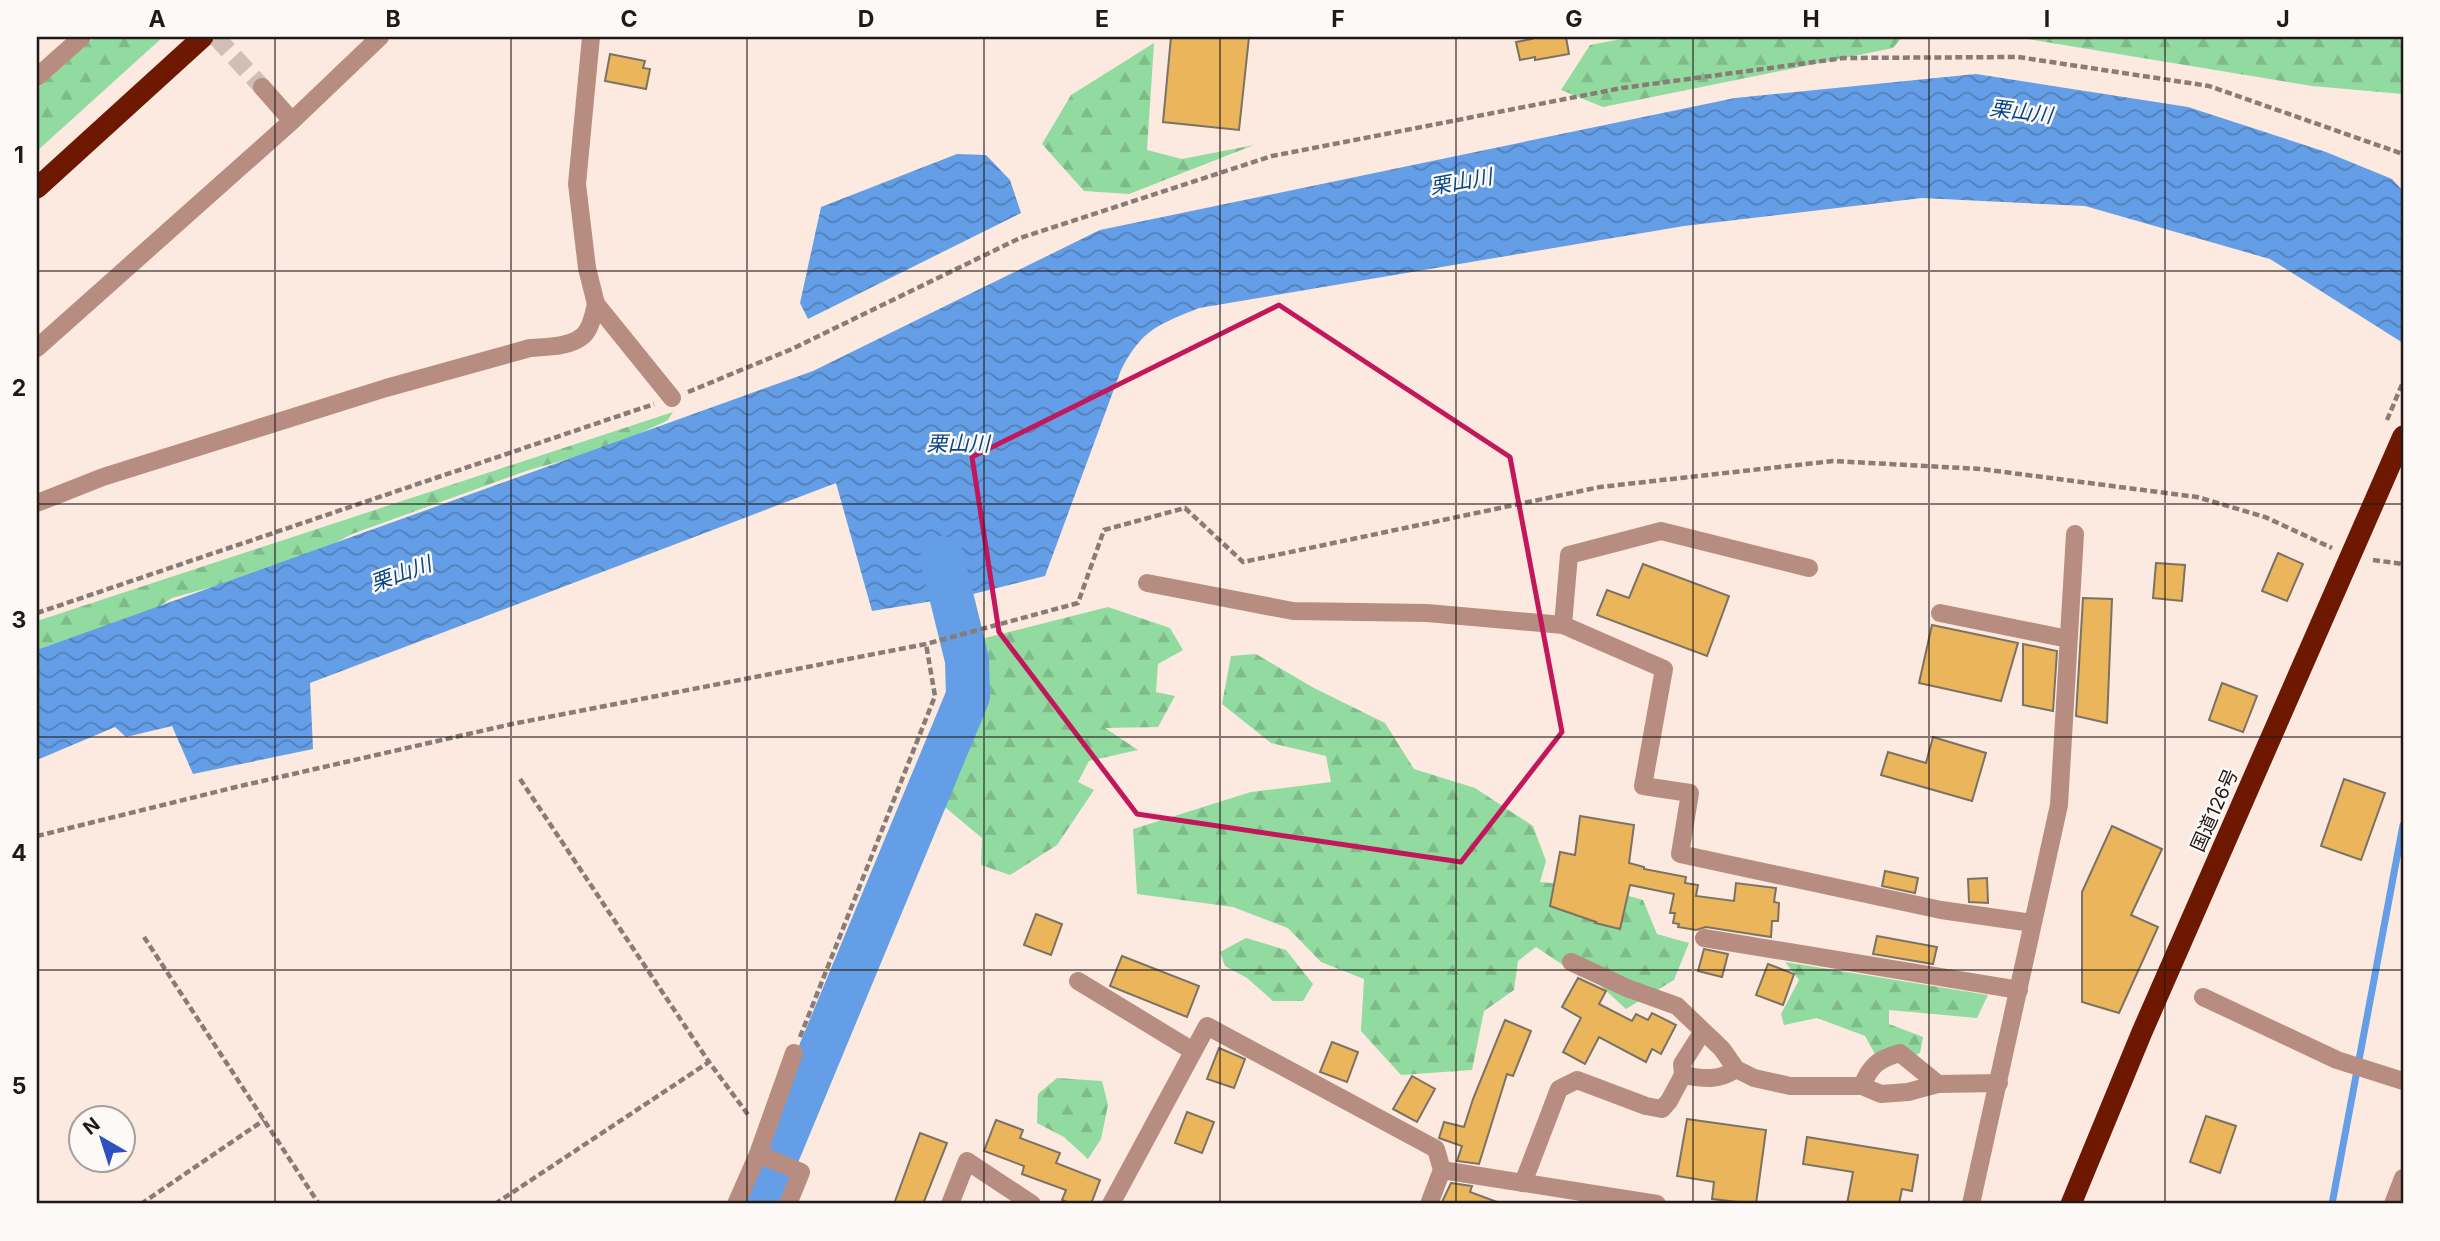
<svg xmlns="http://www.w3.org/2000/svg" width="2440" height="1241" viewBox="0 0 2440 1241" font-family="Inter,'Noto Sans JP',sans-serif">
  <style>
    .forest { fill: url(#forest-firs) }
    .water { fill: url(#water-waves) }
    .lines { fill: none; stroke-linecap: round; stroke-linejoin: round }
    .stream { stroke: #649ee7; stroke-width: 7 }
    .river { stroke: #649ee7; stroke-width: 44 }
    .building { fill: #eab55b; stroke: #7c7264; stroke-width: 2 }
    .minor-tunnel { stroke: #d0bfb7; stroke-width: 18; stroke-dasharray: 18 9; stroke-linecap: butt }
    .path { stroke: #897c76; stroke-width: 4.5; stroke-dasharray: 7 3.5; stroke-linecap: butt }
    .minor { stroke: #b88d81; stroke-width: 18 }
    .highway { stroke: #6e1801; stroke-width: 21 }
    .marked { fill: none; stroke: #c2185b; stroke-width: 5; stroke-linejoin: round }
    .grid { fill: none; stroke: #201916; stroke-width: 2; stroke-opacity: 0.55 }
    .labels { text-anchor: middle; stroke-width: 5; stroke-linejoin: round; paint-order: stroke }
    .street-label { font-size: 19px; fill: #201916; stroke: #fdf9f7 }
    .water-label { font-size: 21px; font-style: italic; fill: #064586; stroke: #fdf9f7 }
    .neatline { fill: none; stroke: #201916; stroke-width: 2.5 }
    .grid-label { font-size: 23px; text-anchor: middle; font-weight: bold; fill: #201916 }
  </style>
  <defs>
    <pattern id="forest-firs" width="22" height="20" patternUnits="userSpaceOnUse" patternTransform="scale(1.75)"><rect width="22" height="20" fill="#92dba0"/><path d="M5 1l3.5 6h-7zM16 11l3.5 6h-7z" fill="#7ebb89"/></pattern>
    <pattern id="water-waves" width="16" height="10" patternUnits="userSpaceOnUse" patternTransform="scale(1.75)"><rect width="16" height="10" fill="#649ee7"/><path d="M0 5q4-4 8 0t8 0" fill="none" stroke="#5280ba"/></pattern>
  </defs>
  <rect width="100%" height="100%" fill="#fce9df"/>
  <g class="forest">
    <path d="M95,37H163L37,151V89Z"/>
    <path d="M1632,37H1902L1893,48L1603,107L1561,90L1590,45Z"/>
    <path d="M2016,37H2403V94L2312,86Z"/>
    <path d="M1154,43L1147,150L1182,159L1254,145L1129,194L1084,191L1042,144L1071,95Z"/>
    <path d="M673,412L668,420L612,447L529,470L352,534L295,564L172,598L114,636L37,656V621Z"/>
    <path d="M1108,607L1170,628L1183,650L1158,664L1156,692L1175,696L1158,727L1105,728L1138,750L1089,761L1078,782L1094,790L1057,845L1010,875L981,865L982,838L940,803L973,708L977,640Z"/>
    <path d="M1256,654L1314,688L1385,723L1414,769L1475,788L1533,826L1546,861L1540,882L1601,888L1643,900L1657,934L1689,943L1674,980L1626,1009L1590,976L1566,967L1536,947L1518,961L1514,990L1484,1011L1472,1070L1401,1075L1361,1031L1364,979L1321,962L1288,928L1233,907L1137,894L1133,829L1251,792L1331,782L1326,756L1271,743L1222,704L1231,656Z"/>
    <path d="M1246,938L1286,950L1313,984L1303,1001H1273L1247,978L1225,966L1220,952Z"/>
    <path d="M1785,962L1988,995L1977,1018L1889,1010V1024L1923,1037L1920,1053L1899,1062L1875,1054L1865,1036L1817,1018L1784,1025L1781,1014L1799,980Z"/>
    <path d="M1057,1078L1102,1081L1108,1105L1101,1139L1088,1159L1064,1137L1037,1123L1038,1094Z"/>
  </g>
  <g class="water">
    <path d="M1976,74L2188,107L2326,152L2392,179L2403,191V343L2270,259L2085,206L1922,198L1684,226L1199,308C1158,325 1142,329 1121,370L1045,576L965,596L966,615L943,618L933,601L872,611L836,483L310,683L313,749L193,774L172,726L126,737L115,727L37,760V650L813,371L1100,230L1735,98Z"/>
    <path d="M957,154L986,155L1010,180L1021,213L808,319L800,303L821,207Z"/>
  </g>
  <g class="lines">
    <path class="stream" d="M2332,1204L2403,825"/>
    <path class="river" d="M757,1204L968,696L967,660L942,558"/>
  </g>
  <g class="building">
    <path d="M1171,37H1249L1239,130L1163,122Z"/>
    <path d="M1532,37H1566L1569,54L1535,60V57L1520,60L1516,42L1532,39Z"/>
    <path d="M610,54L645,61L643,68L650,69L646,89L605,81Z"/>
    <path d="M2278,553L2303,564L2287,601L2262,591Z"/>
    <path d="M2156,563L2185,565L2182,601L2153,598Z"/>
    <path d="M1643,564L1729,596L1707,656L1597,615L1607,590L1629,598Z"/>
    <path d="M2083,598L2112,599L2107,723L2076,716Z"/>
    <path d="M1932,625L2018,643L2001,701L1919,683Z"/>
    <path d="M2023,644L2057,651L2053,711L2023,705Z"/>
    <path d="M2222,683L2257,696L2243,732L2209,720Z"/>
    <path d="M1933,737L1986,753L1972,801L1881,775L1888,752L1926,763Z"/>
    <path d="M2344,779L2385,793L2361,860L2321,846Z"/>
    <path d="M1580,816L1634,825L1629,863L1644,867V869L1686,877L1685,883L1698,885L1696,896L1734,901L1736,883L1776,888L1774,902L1779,903L1778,921H1772L1771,937L1706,927L1696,930L1678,927L1679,924L1673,923L1675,913H1670L1674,894L1630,885L1620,929L1595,923L1596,922L1550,906L1560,852L1575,855Z"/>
    <path d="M2112,826L2162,849L2131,915L2158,927L2119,1013L2082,1002V892Z"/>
    <path d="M1885,871L1918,878L1915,893L1882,886Z"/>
    <path d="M1987,878L1988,903L1969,902L1968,879Z"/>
    <path d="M1036,914L1062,924L1051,955L1024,945Z"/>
    <path d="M1877,936L1937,947L1933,964L1873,954Z"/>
    <path d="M1704,949L1728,954L1722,977L1698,971Z"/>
    <path d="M1122,956L1199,986L1187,1017L1110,986Z"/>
    <path d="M1768,964L1794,974L1783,1005L1756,995Z"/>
    <path d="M1578,978L1606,991L1599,1004L1632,1021L1636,1014L1648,1020L1652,1013L1676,1025L1661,1054L1652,1049L1646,1062L1599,1037L1585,1064L1563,1052L1581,1018L1562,1007Z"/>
    <path d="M1505,1020L1531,1031L1513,1076L1507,1074L1479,1164L1457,1161L1462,1146L1439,1138L1444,1122L1464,1127L1473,1099Z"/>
    <path d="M1332,1042L1358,1052L1347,1082L1320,1072Z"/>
    <path d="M1219,1048L1245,1059L1234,1088L1207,1079Z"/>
    <path d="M1412,1076L1435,1089L1417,1122L1393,1109Z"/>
    <path d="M1187,1112L1214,1122L1202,1153L1175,1143Z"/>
    <path d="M2206,1116L2236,1126L2220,1173L2190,1162Z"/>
    <path d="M1687,1119L1766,1130L1756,1204L1712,1199L1714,1182L1677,1176Z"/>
    <path d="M996,1120L1023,1130L1020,1138L1060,1153L1056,1163L1100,1180L1091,1204H1072L1062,1200L1066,1190L1022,1174L1024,1166L984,1151Z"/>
    <path d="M920,1133L947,1143L923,1204H894Z"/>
    <path d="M1807,1137L1918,1155L1912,1191L1902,1189L1899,1204H1847L1853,1172L1803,1164Z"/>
    <path d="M1451,1183L1472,1186L1470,1192L1497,1202V1204H1441Z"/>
  </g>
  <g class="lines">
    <path class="minor-tunnel" d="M216,37L262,87"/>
    <g class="path">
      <path d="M688,392L792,349L1020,238L1272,156L1622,88L1844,58L2018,57L2209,86L2403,154"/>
      <path d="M2387,420L2403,382"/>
      <path d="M2373,560L2403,564"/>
      <path d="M37,613L654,404"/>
      <path d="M520,779L709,1062"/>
      <path d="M37,836L236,787L512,724L926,644L1078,603L1104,530L1185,508L1243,562L1600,487L1833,461L1981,469L2197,497L2265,517L2332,548"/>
      <path d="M144,937L319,1204"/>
      <path d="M800,1037L935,696L926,644"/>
      <path d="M141,1204L264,1120"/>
      <path d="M495,1204L709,1062L749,1116"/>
    </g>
    <g class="minor">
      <path d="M591,37L577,184L587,268L596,304L672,398"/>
      <path d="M37,77L82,37"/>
      <path d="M262,87L292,121"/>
      <path d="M37,348L292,121L380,37"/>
      <path d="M37,503L103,477L386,388L530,348C547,347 577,347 587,331C592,323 594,313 596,304"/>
      <path d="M1147,583L1293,611L1427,613L1563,625L1664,669L1643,786L1690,793L1680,854L1941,910L2032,923"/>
      <path d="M1940,613L2068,639"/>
      <path d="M1563,625L1569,555L1661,531L1809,568"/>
      <path d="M1704,938L2019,990"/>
      <path d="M1571,962L1627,988L1677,1006L1722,1049L1736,1069L1754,1078L1790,1086H1862L1881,1094L1908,1092L1938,1084L1999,1083"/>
      <path d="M1078,981L1193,1051"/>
      <path d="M2203,997L2337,1060L2403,1081"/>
      <path d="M1683,1075L1682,1064L1703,1031"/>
      <path d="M1862,1086C1870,1066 1878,1059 1900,1053L1938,1084"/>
      <path d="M758,1154L801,1172L788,1204"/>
      <path d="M1442,1170L1657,1204"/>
      <path d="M1523,1183L1559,1089L1577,1080L1646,1106L1662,1109L1669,1101L1683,1075C1704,1079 1719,1081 1736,1069"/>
      <path d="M736,1204L758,1154L794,1053"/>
      <path d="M950,1204L967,1161L1032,1204"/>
      <path d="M1111,1204L1207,1026L1436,1149L1442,1170L1429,1204"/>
      <path d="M1971,1204L2059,805L2075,534"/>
      <path d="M2393,1204L2403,1178"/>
    </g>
    <g class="highway">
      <path d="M37,188L203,37"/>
      <path d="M2071,1204L2142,1032L2403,436"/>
    </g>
  </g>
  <path class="marked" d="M1279,305L1510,457L1562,732L1461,862L1137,814L999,632L972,457Z"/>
  <path class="grid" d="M275,37V1204M511,37V1204M747,37V1204M984,37V1204M1220,37V1204M1456,37V1204M1693,37V1204M1929,37V1204M2165,37V1204M37,271H2403M37,504H2403M37,737H2403M37,970H2403"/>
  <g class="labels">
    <g class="street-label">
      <text transform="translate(2214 810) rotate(-66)" y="7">国道126号</text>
    </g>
    <g class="water-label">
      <text transform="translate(2021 112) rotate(7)" y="7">栗山川</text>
      <text transform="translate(1461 182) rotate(-10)" y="7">栗山川</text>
      <text x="958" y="451">栗山川</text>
      <text transform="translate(401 574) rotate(-20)" y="7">栗山川</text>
    </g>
  </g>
  <rect width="2440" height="1241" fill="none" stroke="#fdf9f7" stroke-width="77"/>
  <g transform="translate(102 1139) rotate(321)"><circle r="33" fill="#fdf9f7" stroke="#a59f9d" stroke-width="2"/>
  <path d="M0-5L12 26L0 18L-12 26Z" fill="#2d51c0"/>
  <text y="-10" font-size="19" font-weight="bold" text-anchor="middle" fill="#201916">N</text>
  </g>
  <rect x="38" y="38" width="2364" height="1164" class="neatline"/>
  <g class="grid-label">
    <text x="157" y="27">A</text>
    <text x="393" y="27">B</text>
    <text x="629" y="27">C</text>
    <text x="866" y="27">D</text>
    <text x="1102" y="27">E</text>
    <text x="1338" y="27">F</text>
    <text x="1574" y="27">G</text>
    <text x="1811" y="27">H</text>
    <text x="2047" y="27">I</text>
    <text x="2283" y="27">J</text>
    <text x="19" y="163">1</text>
    <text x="19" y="396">2</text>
    <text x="19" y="628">3</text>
    <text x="19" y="861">4</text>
    <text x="19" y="1094">5</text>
  </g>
</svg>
